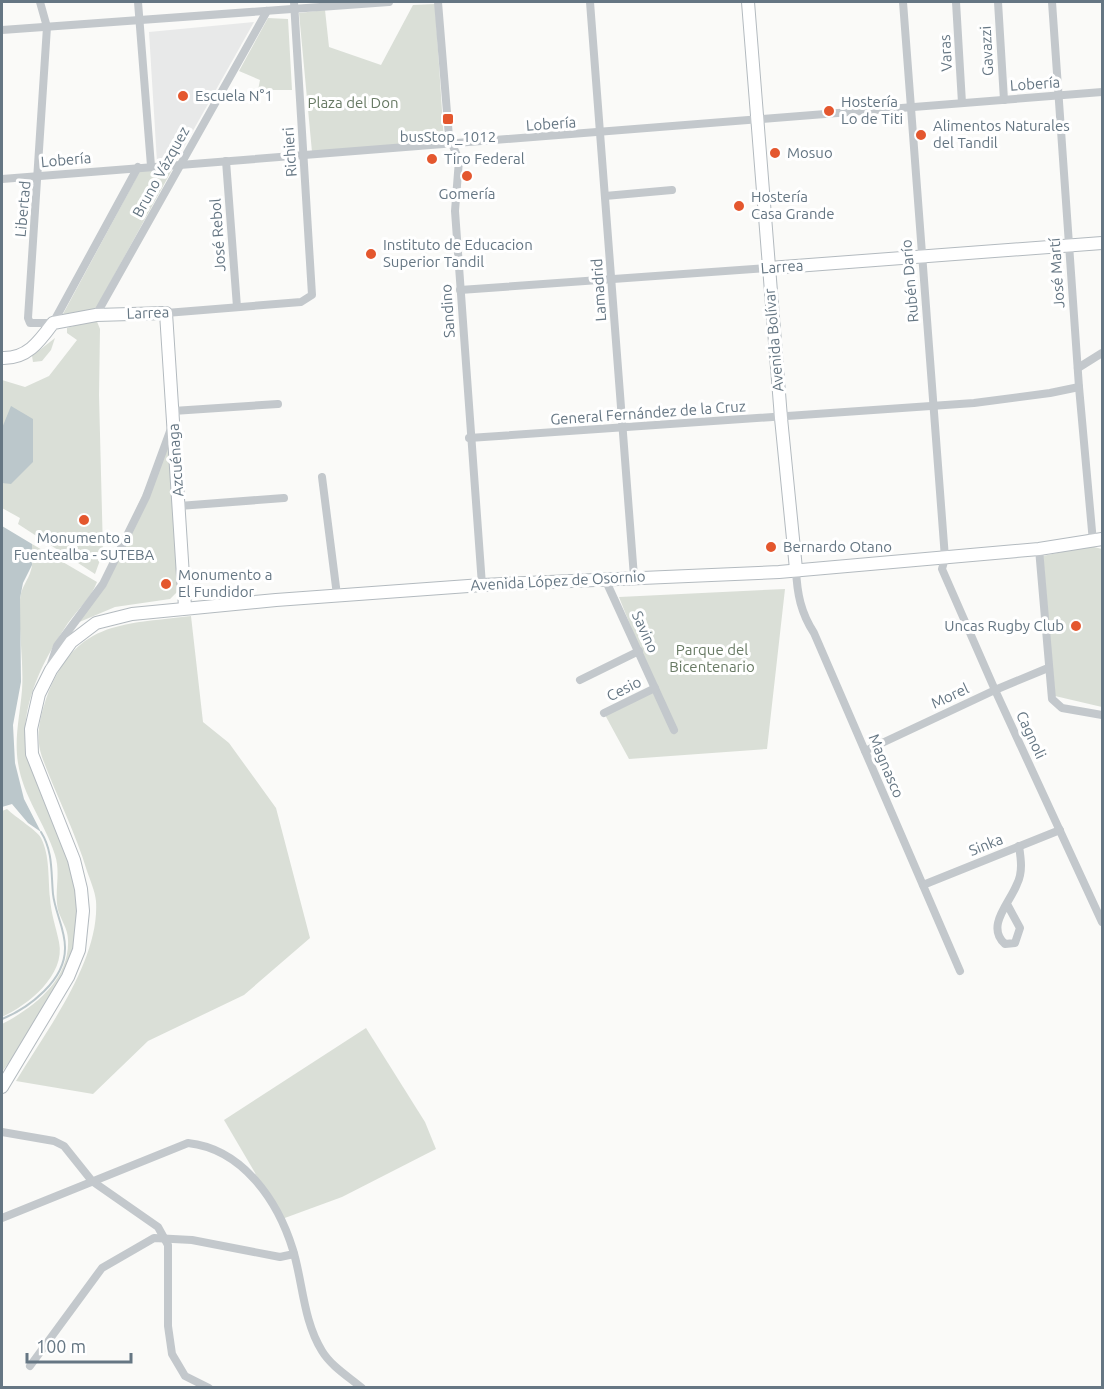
<svg xmlns="http://www.w3.org/2000/svg" width="1104" height="1389" viewBox="0 0 1104 1389" font-family="Ubuntu,sans-serif">
  <style>
    .built { fill: #e8e9e9 }
    .green { fill: #dadfd7 }
    .water { fill: #bbc7cb }
    .lines { fill: none; stroke-linecap: round; stroke-linejoin: round }
    .stream { stroke: #bbc7cb; stroke-width: 2 }
    .secondary-casing { stroke: #b3babf; stroke-width: 14 }
    .street { stroke: #c3c8cc; stroke-width: 8 }
    .secondary { stroke: #fff; stroke-width: 12 }
    .poi-dot { fill: #e4572e; stroke: #fff; stroke-width: 2 }
    .labels { text-anchor: middle; stroke-width: 6; stroke-linejoin: round; paint-order: stroke }
    .street-label { font-size: 15px; fill: #657683; stroke: #fff }
    .poi-label { font-size: 15px; fill: #657683; stroke: #fff; text-anchor: start }
    .park-label { font-size: 15px; fill: #687a64; stroke: #fff }
  </style>
  <rect width="100%" height="100%" fill="#fafaf8"/>
  <path class="built" d="M254,22L176,161L157,162L149,32Z"/>
  <g class="green">
    <path d="M435,4L444,141L312,152L299,13L325,10L329,47L381,65L413,5Z"/>
    <path d="M268,18L288,19L292,90H258L260,80L239,71Z"/>
    <path d="M172,170L94,312L63,314L140,171Z"/>
    <path d="M96,319L100,329L99,395L103,552L95,574L18,524L20,518L2,508V380L25,387L49,376L77,340L67,333V328Z"/>
    <path d="M55,338L51,350L42,361L33,362L32,356Z"/>
    <path d="M170,434L179,590L170,599L115,607L77,623L95,600Z"/>
    <path d="M32,544L97,582C91,598 78,609 68,623C47,654 26,693 25,732C24,758 43,799 53,823C63,849 77,878 78,906C82,969 36,1024 2,1072V1024C34,1008 70,979 68,940C68,929 61,920 58,910C54,892 61,873 55,855C45,823 23,797 18,763C14,738 20,715 22,690C24,661 18,630 20,599C21,587 28,581 31,570C34,561 30,552 32,544Z"/>
    <path d="M1090,546L1102,549V707L1055,696L1043,556Z"/>
    <path d="M785,589L767,749L629,759L604,713L655,688L619,597Z"/>
    <path d="M191,616L203,722L229,743L276,808L310,938L244,995L148,1041L93,1094L16,1081C46,1031 100,961 96,901C95,891 90,880 87,871C75,831 56,795 42,757C35,737 40,718 46,699C75,621 118,625 191,616Z"/>
    <path d="M7,809C15,817 38,831 41,838C50,855 48,879 50,898C51,914 56,927 59,942C66,975 28,1005 2,1017V811Z"/>
    <path d="M366,1028L425,1122L436,1149L342,1197L282,1219L224,1120Z"/>
  </g>
  <g class="water">
    <path d="M11,406L33,419V462L11,484L2,483V428Z"/>
    <path d="M2,526L32,544V565L23,583L20,598L21,682L13,725L15,763L24,799L41,832L28,823L12,804L2,807Z"/>
  </g>
  <g class="lines">
    <path class="stream" d="M2,1019C29,1008 66,980 65,947C65,929 55,912 53,894C51,872 53,851 41,832"/>
    <g class="secondary-casing">
      <g id="secondary">
        <path d="M748,2L781,418L796,569"/>
        <path d="M769,268L1102,243"/>
        <path d="M2,358C27,359 39,342 53,323L96,315L166,313L185,607"/>
        <path d="M2,1087L68,977L79,950L83,911L81,889L74,860L32,754L31,729L39,694L51,670L71,642L96,623L132,614L276,600L482,585L779,572L1039,549L1102,539"/>
      </g>
    </g>
    <g class="street">
      <path d="M40,2L47,27L28,318L30,323H53L138,167"/>
      <path d="M138,2L151,166"/>
      <path d="M438,2L449,137L459,160L455,211L482,585"/>
      <path d="M590,2L634,577"/>
      <path d="M903,2L945,558L942,569L995,690L1102,922"/>
      <path d="M956,2L962,103"/>
      <path d="M998,2L1004,100"/>
      <path d="M1052,2L1079,387L1093,542"/>
      <path d="M2,30L389,2"/>
      <path d="M226,161L237,307"/>
      <path d="M2,179L1102,92"/>
      <path d="M605,196L672,190"/>
      <path d="M460,290L769,268"/>
      <path d="M166,313L301,302L312,295L294,2"/>
      <path d="M96,315L267,11"/>
      <path d="M1078,368L1102,353"/>
      <path d="M173,411L278,404"/>
      <path d="M469,438L974,403L1050,393L1079,387"/>
      <path d="M322,477L337,595"/>
      <path d="M179,506L284,498"/>
      <path d="M1039,549L1052,699L1062,708L1102,715"/>
      <path d="M796,569C797,594 801,613 814,633L960,971"/>
      <path d="M605,579L674,730"/>
      <path d="M50,667L57,646L103,584L146,497L172,426"/>
      <path d="M580,680L639,651"/>
      <path d="M604,713L655,688"/>
      <path d="M865,751L995,690L1048,668"/>
      <path d="M923,885L1060,830"/>
      <path d="M1007,904L1020,928L1015,943L1005,944C985,926 1010,903 1017,884C1023,872 1021,859 1019,846"/>
      <path d="M2,1132L54,1141L64,1146L92,1181L158,1227L168,1245V1326L172,1354L185,1376L209,1388"/>
      <path d="M2,1218L188,1143C243,1149 278,1201 293,1250C303,1283 303,1320 322,1351C331,1366 349,1377 362,1388"/>
      <path d="M30,1366L102,1268L154,1238L192,1240L280,1257L294,1254"/>
    </g>
    <use href="#secondary" class="secondary"/>
  </g>
  <g class="poi-dot">
    <circle cx="183" cy="96" r="6"/>
    <circle cx="829" cy="111" r="6"/>
    <rect x="442" y="113" width="12" height="12" rx="3"/>
    <circle cx="921" cy="135" r="6"/>
    <circle cx="775" cy="153" r="6"/>
    <circle cx="432" cy="159" r="6"/>
    <circle cx="467" cy="176" r="6"/>
    <circle cx="739" cy="206" r="6"/>
    <circle cx="371" cy="254" r="6"/>
    <circle cx="84" cy="520" r="6"/>
    <circle cx="771" cy="547" r="6"/>
    <circle cx="166" cy="584" r="6"/>
    <circle cx="1076" cy="626" r="6"/>
  </g>
  <g class="labels">
    <g class="street-label">
      <text transform="translate(987 51) rotate(-93)" y="5">Gavazzi</text>
      <text transform="translate(946 53) rotate(-93)" y="5">Varas</text>
      <text transform="translate(1035 84) rotate(-4)" y="5">Lobería</text>
      <text transform="translate(551 124) rotate(-4)" y="5">Lobería</text>
      <text transform="translate(290 152) rotate(-94)" y="5">Richieri</text>
      <text transform="translate(66 160) rotate(-5)" y="5">Lobería</text>
      <text transform="translate(161 172) rotate(-61)" y="5">Bruno Vázquez</text>
      <text transform="translate(23 209) rotate(-85)" y="5">Libertad</text>
      <text transform="translate(218 235) rotate(-94)" y="5">José Rebol</text>
      <text transform="translate(782 267) rotate(-4)" y="5">Larrea</text>
      <text transform="translate(1057 273) rotate(-94)" y="5">José Martí</text>
      <text transform="translate(910 281) rotate(-95)" y="5">Rubén Darío</text>
      <text transform="translate(599 290) rotate(-94)" y="5">Lamadrid</text>
      <text transform="translate(448 311) rotate(-94)" y="5">Sandino</text>
      <text transform="translate(148 313) rotate(-2)" y="5">Larrea</text>
      <text transform="translate(774 340) rotate(-95)" y="5">Avenida Bolívar</text>
      <text transform="translate(648 413) rotate(-4)" y="5">General Fernández de la Cruz</text>
      <text transform="translate(176 460) rotate(-94)" y="5">Azcuénaga</text>
      <text transform="translate(558 581) rotate(-3)" y="5">Avenida López de Osornio</text>
      <text transform="translate(645 632) rotate(66)" y="5">Savino</text>
      <text transform="translate(624 689) rotate(-27)" y="5">Cesio</text>
      <text transform="translate(950 696) rotate(-25)" y="5">Morel</text>
      <text transform="translate(1031 735) rotate(65)" y="5">Cagnoli</text>
      <text transform="translate(886 766) rotate(67)" y="5">Magnasco</text>
      <text transform="translate(986 845) rotate(-22)" y="5">Sinka</text>
    </g>
    <g class="poi-label">
      <text x="195" y="101">Escuela N°1</text>
      <text x="841" y="107">Hostería<tspan x="841" dy="17">Lo de Titi</tspan></text>
      <text x="933" y="131">Alimentos Naturales<tspan x="933" dy="17">del Tandil</tspan></text>
      <text x="448" y="142" text-anchor="middle">busStop_1012</text>
      <text x="787" y="158">Mosuo</text>
      <text x="444" y="164">Tiro Federal</text>
      <text x="467" y="199" text-anchor="middle">Gomería</text>
      <text x="751" y="202">Hostería<tspan x="751" dy="17">Casa Grande</tspan></text>
      <text x="383" y="250">Instituto de Educacion<tspan x="383" dy="17">Superior Tandil</tspan></text>
      <text x="84" y="543" text-anchor="middle">Monumento a<tspan x="84" dy="17">Fuentealba - SUTEBA</tspan></text>
      <text x="783" y="552">Bernardo Otano</text>
      <text x="178" y="580">Monumento a<tspan x="178" dy="17">El Fundidor</tspan></text>
      <text x="1064" y="631" text-anchor="end">Uncas Rugby Club</text>
    </g>
    <g class="park-label">
      <text x="353" y="108">Plaza del Don</text>
      <text x="712" y="655">Parque del<tspan x="712" dy="17">Bicentenario</tspan></text>
    </g>
  </g>
  <rect width="1104" height="1389" fill="none" stroke="#657683" stroke-width="6"/>
  <path d="M27 1353v9h104v-9" fill="none" stroke="#657683" stroke-width="3"/>
  <text x="36" y="1353" font-size="18" fill="#657683" stroke="#ffffff" stroke-width="4.5" paint-order="stroke">100 m</text>
</svg>
